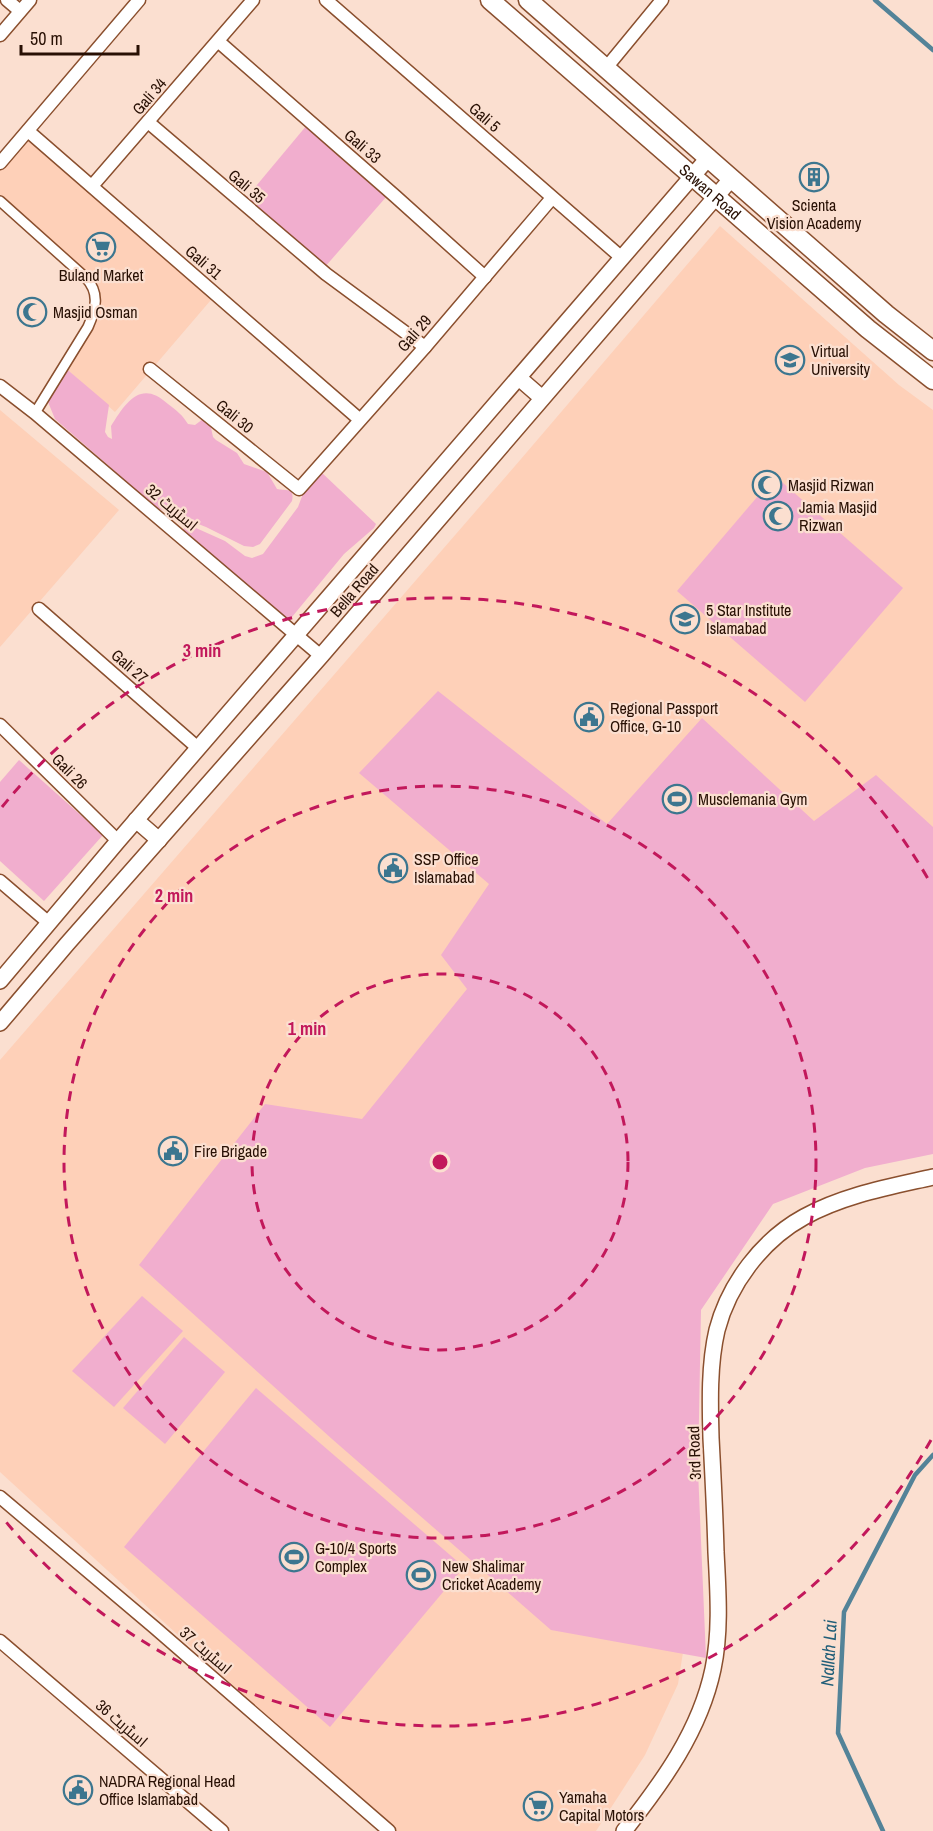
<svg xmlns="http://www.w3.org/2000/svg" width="933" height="1831" viewBox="0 0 933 1831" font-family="'Archivo Narrow',Cairo,sans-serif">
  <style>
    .built { fill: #fed0b8 }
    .green { fill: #f1aece }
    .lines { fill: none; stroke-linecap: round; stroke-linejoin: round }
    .stream { stroke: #538398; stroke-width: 4.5 }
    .pedestrian-casing { stroke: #8a4f2e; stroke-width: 12 }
    .minor-casing { stroke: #8a4f2e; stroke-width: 15 }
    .tertiary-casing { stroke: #8a4f2e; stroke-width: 18 }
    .secondary-casing { stroke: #8a4f2e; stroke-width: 21 }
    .pedestrian { stroke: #fff; stroke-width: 9 }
    .minor { stroke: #fff; stroke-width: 12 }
    .tertiary { stroke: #fff; stroke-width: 15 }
    .secondary { stroke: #fff; stroke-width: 18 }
    .ring { fill: none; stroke: #c2185b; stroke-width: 3; stroke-dasharray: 10 8 }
    .labels { text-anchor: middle; stroke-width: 4.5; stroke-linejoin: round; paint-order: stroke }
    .street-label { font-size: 16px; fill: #281004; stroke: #fbdfd0 }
    .poi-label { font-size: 16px; fill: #281004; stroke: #fbdfd0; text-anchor: start }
    .water-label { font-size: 18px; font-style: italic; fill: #215e78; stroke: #fbdfd0 }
    .centre { fill: #c2185b; stroke: #fbdfd0; stroke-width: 3 }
    .ring-label { font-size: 18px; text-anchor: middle; font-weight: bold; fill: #c2185b; stroke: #fbdfd0; stroke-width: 4.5; stroke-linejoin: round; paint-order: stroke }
  </style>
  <rect width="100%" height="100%" fill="#fbdfd0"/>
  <g class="built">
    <path d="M28,131L216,294L115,412L63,366L88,327L94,290L0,201V163Z"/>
    <path d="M720,226L899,385L933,410V1134L779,1182L676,1313L690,1608L678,1684L645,1755L596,1831H392L0,1472V1060L521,459Z"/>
    <path d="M0,410L119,510L0,647Z"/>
  </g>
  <g class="green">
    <path d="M307,125L387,196L324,268L246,198Z"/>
    <path d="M63,366L109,405L105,432L108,437L112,439L111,426C126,402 141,379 168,404C172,407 176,410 179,413C183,416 185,420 188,424L195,425L203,419L210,423L213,437L216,440L237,453L244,464L267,472L277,489C285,491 295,487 292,501L260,544L253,547L244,546L206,527L157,508L55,419L48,402Z"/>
    <path d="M320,471L376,524L374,528L344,554L287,623L182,531L187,524L225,541L245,556L252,558L263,554L298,507L304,491Z"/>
    <path d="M775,476L903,588L805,702L677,591Z"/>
    <path d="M438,691L607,824L702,718L814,821L876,775L933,827V1154L865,1168L773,1204L701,1310L698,1470L706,1658L551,1630L332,1439L139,1265L265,1104L362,1119L467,989L441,955L489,884L359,773Z"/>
    <path d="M19,760L103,835L44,901L0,861V782Z"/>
    <path d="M142,1296L183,1331L114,1407L72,1371Z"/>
    <path d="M184,1337L225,1372L165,1444L123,1408Z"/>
    <path d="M256,1388L464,1567L330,1727L124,1547Z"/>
  </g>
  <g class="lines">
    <g class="stream">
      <path d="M875,0L933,50"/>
      <path d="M883,1831L838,1733L844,1612L915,1475L933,1455"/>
    </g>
    <g class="pedestrian-casing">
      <path id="pedestrian" d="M0,201L86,278C100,293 96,309 88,327L35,413"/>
    </g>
    <g class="minor-casing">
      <g id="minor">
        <path d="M7,0L20,11"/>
        <path d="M326,0L622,258"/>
        <path d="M0,35L30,0"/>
        <path d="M219,42L395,196L485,277"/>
        <path d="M606,68L662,0"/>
        <path d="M148,122L326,274L425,347"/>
        <path d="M28,131L359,419"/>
        <path d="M0,163L139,0"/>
        <path d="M92,186L253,0"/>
        <path d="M150,369L299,489L425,347L552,198"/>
        <path d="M0,386L35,413L321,656"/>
        <path d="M39,609L198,748"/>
        <path d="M0,725L118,841"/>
        <path d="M0,881L49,923"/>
        <path d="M0,1497L154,1627L389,1831"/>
        <path d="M0,1641L222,1831"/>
      </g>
    </g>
    <g class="tertiary-casing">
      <g id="tertiary">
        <path d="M519,378L542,398"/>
        <path d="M136,820L159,840"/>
        <path d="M0,981L118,841L709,157"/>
        <path d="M0,1023L67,944L321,656L732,178"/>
        <path d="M624,1831C662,1783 700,1731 713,1669C721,1631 718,1591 716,1552C715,1514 713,1476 711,1438C710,1403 709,1364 717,1330C729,1284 762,1240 804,1217C844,1195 889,1187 933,1177"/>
      </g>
    </g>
    <g class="secondary-casing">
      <g id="secondary">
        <path id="s1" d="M490,0L868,329L933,380"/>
        <path d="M528,0L886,314L933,351"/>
      </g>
    </g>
    <use href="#pedestrian" class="pedestrian"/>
    <use href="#minor" class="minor"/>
    <use href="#tertiary" class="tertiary"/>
    <use href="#secondary" class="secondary"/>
  </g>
  <g class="ring">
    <circle cx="440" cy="1162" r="188"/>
    <circle cx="440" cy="1162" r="376"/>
    <path d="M931 1440A564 564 0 0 1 2 1517M2 807A564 564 0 0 1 931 884"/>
  </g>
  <defs>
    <g id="building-ring" transform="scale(1.5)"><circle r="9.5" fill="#fbdfd0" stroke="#3c768f" stroke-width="1.5"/><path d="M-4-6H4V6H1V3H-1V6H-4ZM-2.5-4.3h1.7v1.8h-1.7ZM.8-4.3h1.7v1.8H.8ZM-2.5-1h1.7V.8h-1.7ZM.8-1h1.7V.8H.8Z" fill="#3c768f"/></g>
    <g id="supermarket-ring" transform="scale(1.5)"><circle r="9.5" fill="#fbdfd0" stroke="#3c768f" stroke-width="1.5"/><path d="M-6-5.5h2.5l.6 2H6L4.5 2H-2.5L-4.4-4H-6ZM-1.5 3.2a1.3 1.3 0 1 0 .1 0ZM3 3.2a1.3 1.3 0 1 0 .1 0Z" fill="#3c768f"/></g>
    <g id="mosque-ring" transform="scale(1.5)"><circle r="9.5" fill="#fbdfd0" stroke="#3c768f" stroke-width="1.5"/><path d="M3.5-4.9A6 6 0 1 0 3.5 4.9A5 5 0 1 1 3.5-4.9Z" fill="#3c768f"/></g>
    <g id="university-ring" transform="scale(1.5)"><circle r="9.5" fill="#fbdfd0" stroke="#3c768f" stroke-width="1.5"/><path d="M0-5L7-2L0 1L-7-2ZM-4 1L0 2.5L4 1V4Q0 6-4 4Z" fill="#3c768f"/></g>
    <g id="civic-ring" transform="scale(1.5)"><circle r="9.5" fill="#fbdfd0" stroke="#3c768f" stroke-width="1.5"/><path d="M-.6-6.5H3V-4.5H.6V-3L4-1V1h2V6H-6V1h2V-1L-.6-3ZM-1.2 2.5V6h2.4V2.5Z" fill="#3c768f"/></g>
    <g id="stadium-ring" transform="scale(1.5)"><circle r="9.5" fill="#fbdfd0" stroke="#3c768f" stroke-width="1.5"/><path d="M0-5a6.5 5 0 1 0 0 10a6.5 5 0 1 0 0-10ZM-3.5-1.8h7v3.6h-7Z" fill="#3c768f"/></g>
  </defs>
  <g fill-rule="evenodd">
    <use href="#building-ring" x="814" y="177"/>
    <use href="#supermarket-ring" x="101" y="247"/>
    <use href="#mosque-ring" x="32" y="312"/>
    <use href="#university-ring" x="790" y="360"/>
    <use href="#mosque-ring" x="767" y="485"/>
    <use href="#mosque-ring" x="778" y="516"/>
    <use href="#university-ring" x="685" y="619"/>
    <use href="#civic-ring" x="589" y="717"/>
    <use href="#stadium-ring" x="677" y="799"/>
    <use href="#civic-ring" x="393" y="868"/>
    <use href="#civic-ring" x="173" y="1151"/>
    <use href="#stadium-ring" x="294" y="1557"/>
    <use href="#stadium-ring" x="421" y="1575"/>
    <use href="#civic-ring" x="78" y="1790"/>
    <use href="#supermarket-ring" x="538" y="1806"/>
  </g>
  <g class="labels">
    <g class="street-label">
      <text transform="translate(149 96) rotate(-49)" y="6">Gali 34</text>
      <text transform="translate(485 117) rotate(41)" y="6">Gali 5</text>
      <text transform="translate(363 146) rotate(41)" y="6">Gali 33</text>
      <text transform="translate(247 186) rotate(40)" y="6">Gali 35</text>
      <text dy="6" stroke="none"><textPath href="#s1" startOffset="292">Sawan Road</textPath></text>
      <text transform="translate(204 262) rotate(41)" y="6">Gali 31</text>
      <text transform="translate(414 333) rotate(-49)" y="6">Gali 29</text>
      <text transform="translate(235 416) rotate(39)" y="6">Gali 30</text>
      <text transform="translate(172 507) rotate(40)" y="6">اسٹریٹ 32</text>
      <text transform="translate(354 590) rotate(-49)" y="6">Bella Road</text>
      <text transform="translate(130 666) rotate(41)" y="6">Gali 27</text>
      <text transform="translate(70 771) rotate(45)" y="6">Gali 26</text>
      <text transform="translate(694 1453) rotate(-92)" y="6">3rd Road</text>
      <text transform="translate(206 1650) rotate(41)" y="6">اسٹریٹ 37</text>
      <text transform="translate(122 1723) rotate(41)" y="6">اسٹریٹ 36</text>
    </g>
    <g class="poi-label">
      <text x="814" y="211" text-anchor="middle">Scienta<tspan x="814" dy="18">Vision Academy</tspan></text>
      <text x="101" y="281" text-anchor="middle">Buland Market</text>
      <text x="53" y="318">Masjid Osman</text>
      <text x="811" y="357">Virtual<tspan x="811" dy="18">University</tspan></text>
      <text x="788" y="491">Masjid Rizwan</text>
      <text x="799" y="513">Jamia Masjid<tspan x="799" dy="18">Rizwan</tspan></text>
      <text x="706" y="616">5 Star Institute<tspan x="706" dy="18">Islamabad</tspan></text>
      <text x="610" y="714">Regional Passport<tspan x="610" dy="18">Office, G-10</tspan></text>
      <text x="698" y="805">Musclemania Gym</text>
      <text x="414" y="865">SSP Office<tspan x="414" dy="18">Islamabad</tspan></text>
      <text x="194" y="1157">Fire Brigade</text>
      <text x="315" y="1554">G-10/4 Sports<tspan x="315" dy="18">Complex</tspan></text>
      <text x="442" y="1572">New Shalimar<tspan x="442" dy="18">Cricket Academy</tspan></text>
      <text x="99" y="1787">NADRA Regional Head<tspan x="99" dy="18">Office Islamabad</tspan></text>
      <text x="559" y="1803">Yamaha<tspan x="559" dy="18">Capital Motors</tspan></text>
    </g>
    <g class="water-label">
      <text transform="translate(829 1653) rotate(-87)" y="6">Nallah Lai</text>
    </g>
  </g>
  <circle cx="440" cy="1162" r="9" class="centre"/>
  <g class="ring-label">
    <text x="202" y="657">3 min</text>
    <text x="174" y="902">2 min</text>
    <text x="307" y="1035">1 min</text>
  </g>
  <path d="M21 45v9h117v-9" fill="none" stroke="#281004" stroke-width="3"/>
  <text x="30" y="45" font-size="18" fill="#281004" stroke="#fbdfd0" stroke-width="4.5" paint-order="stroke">50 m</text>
</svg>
